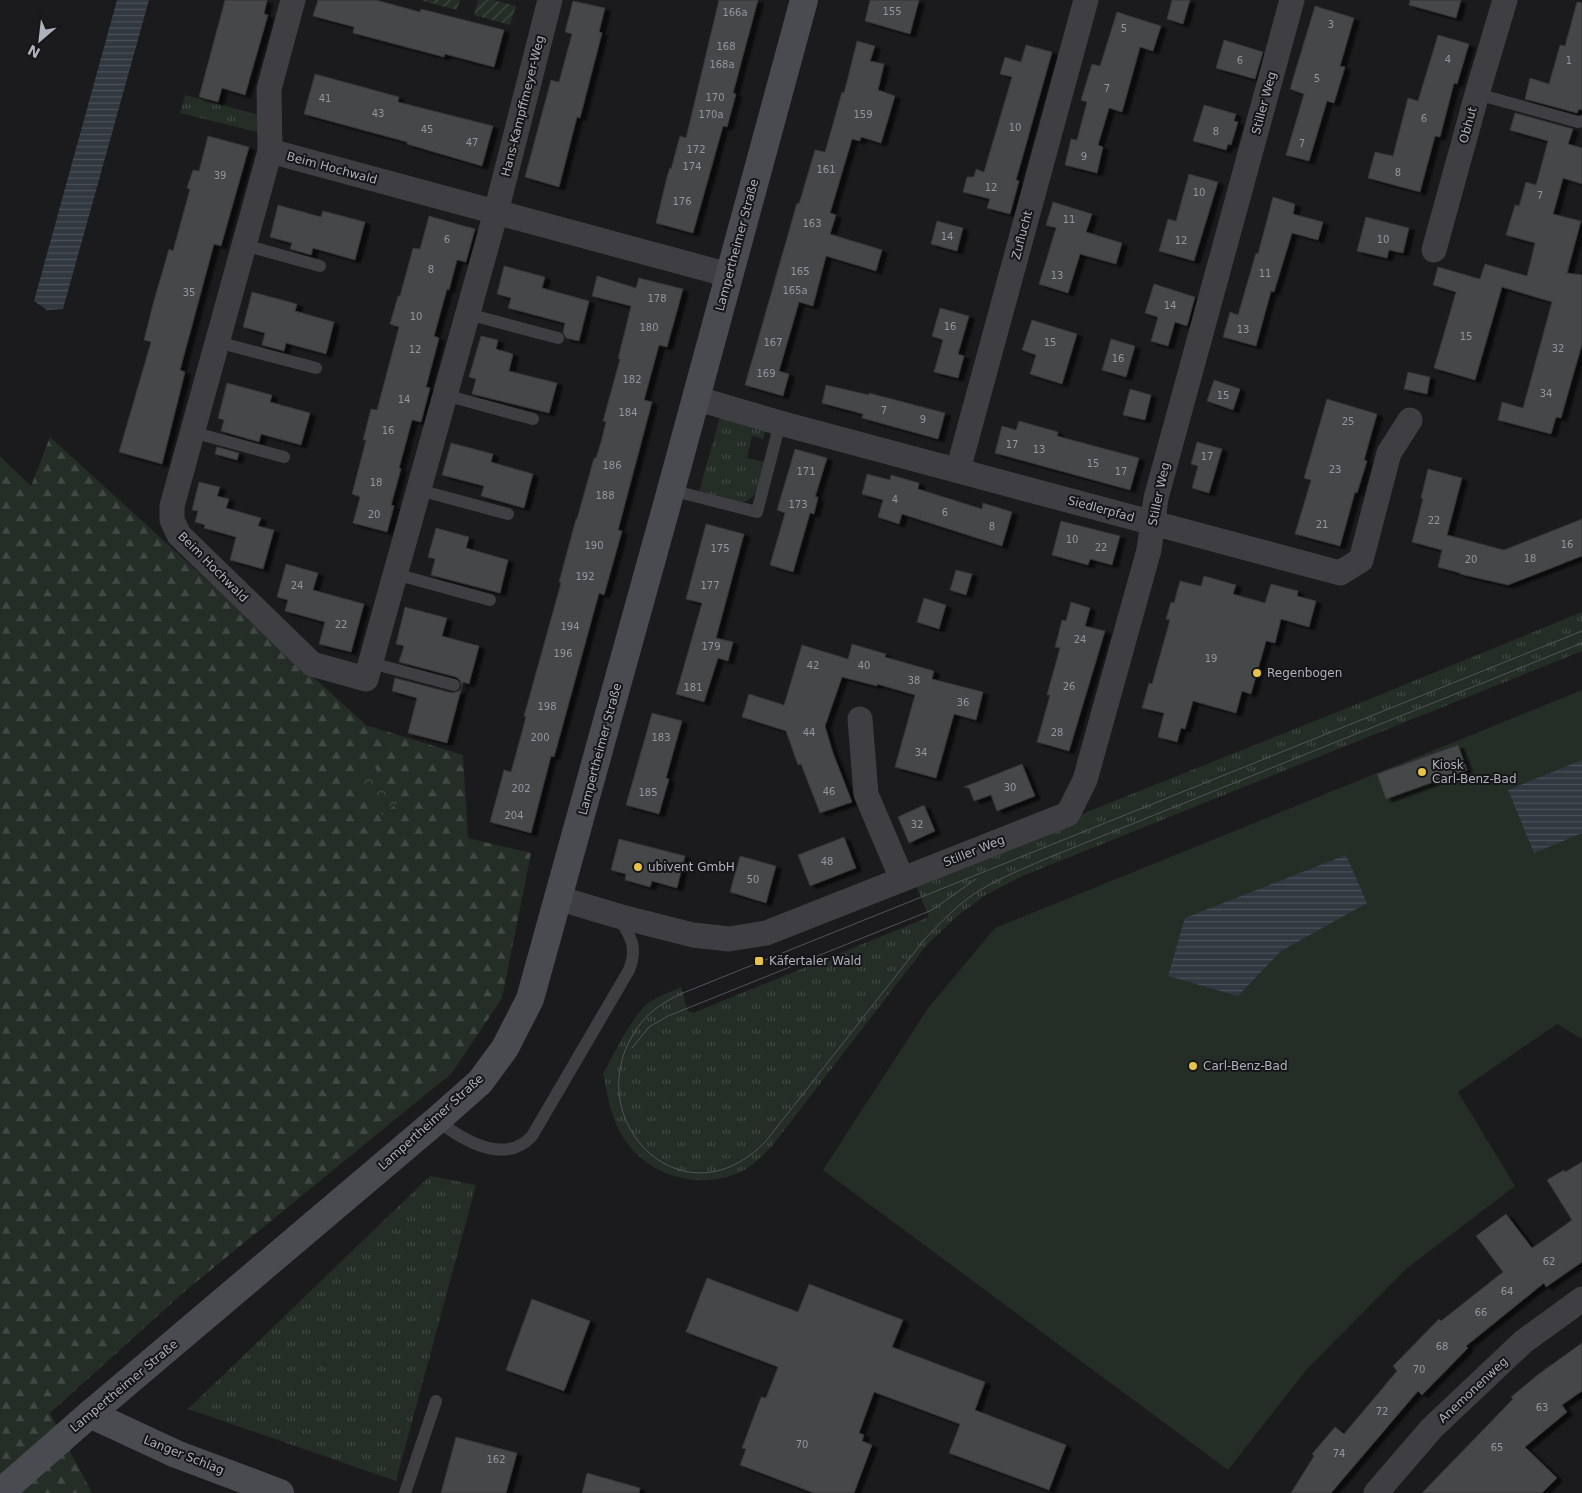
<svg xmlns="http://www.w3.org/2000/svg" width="1582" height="1493" viewBox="0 0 1582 1493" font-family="'DejaVu Sans',sans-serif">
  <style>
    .grass { fill: url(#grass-tufts) }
    .forest { fill: url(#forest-firs) }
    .park { fill: url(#park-crowns) }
    .garden { fill: url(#garden-furrows) }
    .pitch { fill: #252d27 }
    .water { fill: url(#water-rules) }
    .building { fill: #45464a; stroke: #353538; filter: url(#shadow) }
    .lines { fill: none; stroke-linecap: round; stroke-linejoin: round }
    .lane { stroke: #3e3e43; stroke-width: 12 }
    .street { stroke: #3e3e43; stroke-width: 25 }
    .secondary { stroke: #4a4b51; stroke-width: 28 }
    .tram { stroke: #53545a; stroke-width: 1 }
    .poi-dot { fill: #e4c24b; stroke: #161618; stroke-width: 2 }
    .labels { text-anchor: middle; stroke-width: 4; stroke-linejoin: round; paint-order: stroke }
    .number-label { font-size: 10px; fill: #94969f }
    .street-label { font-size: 12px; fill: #aeb1bb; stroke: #161618 }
    .poi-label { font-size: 12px; fill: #aeb1bb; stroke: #161618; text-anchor: start }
  </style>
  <defs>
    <pattern id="grass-tufts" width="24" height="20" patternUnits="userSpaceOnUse" patternTransform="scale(1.25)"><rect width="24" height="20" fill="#252d27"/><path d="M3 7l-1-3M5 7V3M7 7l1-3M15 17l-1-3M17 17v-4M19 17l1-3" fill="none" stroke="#424944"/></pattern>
    <pattern id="forest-firs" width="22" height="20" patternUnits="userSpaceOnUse" patternTransform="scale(1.25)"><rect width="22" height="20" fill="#252d27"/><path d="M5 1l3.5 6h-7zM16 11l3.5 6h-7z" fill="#424944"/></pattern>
    <pattern id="park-crowns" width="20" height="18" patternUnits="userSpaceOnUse" patternTransform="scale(1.25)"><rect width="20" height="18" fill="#252d27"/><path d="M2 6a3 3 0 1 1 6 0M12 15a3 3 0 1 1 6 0" fill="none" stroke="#424944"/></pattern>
    <pattern id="garden-furrows" width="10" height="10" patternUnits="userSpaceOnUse" patternTransform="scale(1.25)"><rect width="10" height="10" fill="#252d27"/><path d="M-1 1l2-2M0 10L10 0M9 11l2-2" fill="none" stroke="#424944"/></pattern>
    <pattern id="water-rules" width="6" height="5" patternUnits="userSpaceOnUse" patternTransform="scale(1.25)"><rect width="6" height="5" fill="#313840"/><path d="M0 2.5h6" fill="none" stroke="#4c525a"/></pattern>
    <filter id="shadow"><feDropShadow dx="5.5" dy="3" stdDeviation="1" flood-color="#0009"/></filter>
  </defs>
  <rect width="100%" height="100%" fill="#1b1b1d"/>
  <g class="grass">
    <path d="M185,95L260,115L261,133L180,113Z"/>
    <path d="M720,417L766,428L763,439L752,436L747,458L764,462C760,478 760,499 741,503L699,491Z"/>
    <path d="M1582,612V651L1020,877L984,896L956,917L926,946L772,1146C761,1157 751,1168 736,1174C692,1191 640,1172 619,1130C610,1113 607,1092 603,1074C614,1054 630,1020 646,1005C655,997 671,992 681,987L688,1011L693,1013L929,917L914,881L1367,700Z"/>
    <path d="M430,1176L476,1185L396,1481L188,1409Z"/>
  </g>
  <path class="forest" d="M50,437L366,725L463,755L468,838L531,853L502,998L452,1073L185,1291L50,1413L92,1493H0V456L31,486Z"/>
  <path class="park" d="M375,768L400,801L382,815L356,782Z"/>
  <g class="garden">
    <path d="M423,0H460L457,10L423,1Z"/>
    <path d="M478,0H494L516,6L510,25L474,15Z"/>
  </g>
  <path class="pitch" d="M1582,690V1039L1557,1024L1458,1092L1515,1186L1406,1269L1307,1369L1228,1470L823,1170L928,1008L995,928Z"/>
  <g class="water">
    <path d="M117,0H149L63,309L47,310L34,301Z"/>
    <path d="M1582,760V833L1534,853L1508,790Z"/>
    <path d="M1346,855L1367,903L1281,951L1238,996L1168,976L1185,918Z"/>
  </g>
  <g class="building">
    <path d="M225,0H267L264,14L268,15L245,95L222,88L218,102L199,97Z"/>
    <path d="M318,0H376L420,12L421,9L504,30L494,67L445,54L444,57L353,33L354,27L313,16Z"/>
    <path d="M719,0H758L733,93L736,94L727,127L723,126L693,233L656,223L667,177L670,168L671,169L680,136L686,138Z"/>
    <path d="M870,0H919L910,34L865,21Z"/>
    <path d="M1172,0H1190L1183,24L1167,19Z"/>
    <path d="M1410,0H1461L1456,18L1409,5Z"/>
    <path d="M573,1L605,8L599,32L602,33L580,118L577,117L559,187L525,177L551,80L559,82L572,34L565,32Z"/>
    <path d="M1577,2L1582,3V110L1579,109L1577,113L1525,99L1530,78L1549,84L1560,45L1565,46Z"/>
    <path d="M1315,6L1354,18L1340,66L1345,67L1334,103L1327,101L1309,161L1286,155L1304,94L1290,89Z"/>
    <path d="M1117,12L1161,26L1153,51L1140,47L1122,112L1109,108L1098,145L1103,147L1097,173L1065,165L1071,139L1077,140L1087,102L1081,100L1092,64L1100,66Z"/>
    <path d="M1438,35L1469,44L1457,84L1454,83L1440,137L1435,136L1420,192L1368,178L1375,152L1393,156L1408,98L1418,101Z"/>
    <path d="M1224,40L1263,52L1255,79L1216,68Z"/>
    <path d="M857,41L875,46L870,61L884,64L878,90L895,96L881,143L861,137L860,141L852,139L830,213L836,215L830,234L882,250L876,271L826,256L813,306L799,302L779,371L789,374L783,396L745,385L797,203L799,204L815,150L825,152L842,92L844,93Z"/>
    <path d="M1026,45L1052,52L1016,180L1019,181L1010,214L987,208L990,199L963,192L967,177H974L976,169L984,172L1012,77L1000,74L1005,57L1021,62Z"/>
    <path d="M315,74L399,97L398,102L493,126L482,166L407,144V142L304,114Z"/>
    <path d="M1204,105L1236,114L1234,121L1238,122L1231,145L1228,144L1226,150L1193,141Z"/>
    <path d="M1515,113L1573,129L1568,144L1582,148V184L1563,178L1553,214L1581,221L1567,273L1582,275V344L1561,418L1556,417L1551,434L1498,420L1502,402L1523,408L1552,302L1502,287L1475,380L1434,368L1456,292L1433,285L1438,267L1480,279L1485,264L1527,276L1535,243L1506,235L1515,205L1519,206L1526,182L1536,185L1548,141L1510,130Z"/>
    <path d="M208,136L249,147L221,246L214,244L180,370L185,372L162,464L119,452L151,342L144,340L153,304L169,249L173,251L190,189L187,188L193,170L199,171Z"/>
    <path d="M1189,174L1218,182L1194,261L1159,251L1168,219L1176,221Z"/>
    <path d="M1273,197L1295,204L1293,214L1323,222L1318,240L1292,233L1274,292L1271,291L1256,346L1223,337L1230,312L1238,315L1256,253L1258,254Z"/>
    <path d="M1053,202L1092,214L1086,232L1122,243L1116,264L1080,254L1068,293L1039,284L1056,228L1046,225Z"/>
    <path d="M278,205L321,217L323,211L365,222L355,260L313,248L311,255L290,249L292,243L270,237Z"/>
    <path d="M429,216L475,229L466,262L457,260L449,290L447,289L434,336L439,338L426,387L430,388L421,422L412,420L399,468L401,469L391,505L394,506L387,532L353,523L360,497L352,494L366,440H363L371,409L377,410L399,327L390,324L398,296H400L413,248L420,249Z"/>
    <path d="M1366,217L1409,228L1403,253L1389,250L1387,258L1357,251Z"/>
    <path d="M937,221L963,228L957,251L931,244Z"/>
    <path d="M504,266L545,277L542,288L589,301L579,341L566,338L563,332L565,323L508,308L511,298L497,294Z"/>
    <path d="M597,276L636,288L639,278L683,289L667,347L659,345L644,400L652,402L618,530L622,531L604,595L599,593L554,757L551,756L531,833L490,822L504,770L511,772L526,717L524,716L561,583L559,582L576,519H577L594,458H596L601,442L606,422L603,421L620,359H618L631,306L592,296Z"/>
    <path d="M1154,284L1195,297L1187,326L1175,322L1168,346L1151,341L1158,317L1145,313Z"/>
    <path d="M252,292L297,304L295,311L334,322L326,354L286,343L284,351L262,345L265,333L243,327Z"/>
    <path d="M940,308L969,316L958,354L964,356L958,378L934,372L943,340L932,336Z"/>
    <path d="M1032,320L1077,334L1062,384L1030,374L1036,355L1022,350Z"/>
    <path d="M481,336L498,340L496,349L513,354L509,371L557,383L549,413L472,394L476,379L469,377Z"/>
    <path d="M1111,339L1135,346L1126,377L1102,370Z"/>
    <path d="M1408,372L1430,377L1427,394L1404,389Z"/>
    <path d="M1214,380L1240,389L1233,410L1207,401Z"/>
    <path d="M227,383L272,395L270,402L310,413L301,445L261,434L259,442L221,431L224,420L218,418Z"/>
    <path d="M826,385L869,395V393L945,413L938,439L862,418L863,414L822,403Z"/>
    <path d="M1130,389L1151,395L1145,420L1123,415Z"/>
    <path d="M1327,399L1377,414L1364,460L1367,461L1357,493L1355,492L1340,546L1295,534L1311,480L1304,478Z"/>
    <path d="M1019,421L1058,432L1057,436L1139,458L1130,490L995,453L1002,426L1016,430Z"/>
    <path d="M1197,442L1222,449L1209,493L1192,488L1198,466L1191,464Z"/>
    <path d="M451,443L493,454L491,462L533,474L524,508L481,496L484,486L442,475Z"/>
    <path d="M217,447L239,453L237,460L215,454Z"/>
    <path d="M795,449L827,458L815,497H818L814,514L810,513L793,572L770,565L785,513L777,510Z"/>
    <path d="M1428,469L1462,478L1447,535L1504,550L1582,519V556L1508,585L1460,574V573L1438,567L1442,550L1412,542L1423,499L1421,498Z"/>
    <path d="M867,474L890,480L891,475L919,483L918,489L982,509L983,503L1012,512L1002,546L902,514L899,524L878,517L883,500L862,494Z"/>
    <path d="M199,482L220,487L217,496L229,499L226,508L261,518L258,526L274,530L263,569L230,560L236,537L204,528L205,525L195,522L198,511L192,510Z"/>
    <path d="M1061,521L1120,536L1112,565L1090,559L1088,565L1052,555Z"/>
    <path d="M706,524L744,534L716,638L733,642L728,661L718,658L704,702L676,694L702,603L686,599Z"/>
    <path d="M436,528L469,537L466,548L508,560L500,593L431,575L435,559L428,557Z"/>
    <path d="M286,564L318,573L313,590L364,604L351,652L319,644L325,622L285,611L288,600L277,597Z"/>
    <path d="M956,570L972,574L966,595L950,590Z"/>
    <path d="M1204,576L1236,585L1233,594L1265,603L1271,584L1298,591L1297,596L1316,601L1309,627L1281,619L1275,643L1266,641L1251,694L1242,691L1236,713L1193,701L1185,729L1181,728L1177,742L1158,737L1164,713L1142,708L1149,683L1152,684L1170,620L1166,619L1171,602L1174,603L1180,581L1201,586Z"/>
    <path d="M924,598L946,605L939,629L917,622Z"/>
    <path d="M1071,602L1090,608L1085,626L1105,631L1069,751L1037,742L1050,695H1047L1060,648L1055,647L1062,620L1066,621Z"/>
    <path d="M405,607L447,618L442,636L479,646L469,684L463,682L447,743L408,733L417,698L392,691L395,678L452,693L459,691L462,687L460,680L456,677L399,662L404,646L396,644Z"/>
    <path d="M852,644L886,654L885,657L934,671L932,679L983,692L976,720L954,714L936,778L895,767L915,695L877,684V686L842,677L825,726L833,753L852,802L820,813L801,764L798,765L786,731L742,717L749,694L784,705L802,645L848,659Z"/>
    <path d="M652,713L682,721L666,778L669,779L659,814L626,805Z"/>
    <path d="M1458,745L1467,770L1386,799L1377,774Z"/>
    <path d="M1022,764L1035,796L997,811L991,795L974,801L969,788L964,787Z"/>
    <path d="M924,805L935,831L909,843L898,817Z"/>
    <path d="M844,837L856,868L810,886L798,855Z"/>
    <path d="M619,839L685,856L677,888L652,881L650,887L625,880L626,874L611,870Z"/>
    <path d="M740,856L776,866L766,903L730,892Z"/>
    <path d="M1582,1162V1262L1546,1287L1544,1283L1466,1346L1468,1348L1422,1395L1418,1391L1331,1493H1291L1314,1456L1312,1454L1335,1427L1344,1434L1397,1371L1393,1366L1439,1319L1441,1321L1503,1272L1476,1236L1506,1214L1532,1248L1551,1235L1572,1220L1547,1180L1564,1170L1565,1172Z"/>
    <path d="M707,1278L798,1312L809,1284L903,1320L892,1347L985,1382L975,1410L1066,1445L1049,1490L949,1453L960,1424L874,1392L859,1433L864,1435L862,1441L872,1445L854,1493H814L740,1465L746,1449L742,1448L761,1397L766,1398L778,1367L686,1332Z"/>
    <path d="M532,1299L590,1321L564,1391L506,1370Z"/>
    <path d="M1582,1343V1391L1562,1405L1567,1412L1525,1447L1557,1478L1542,1493H1422L1513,1399L1511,1397L1540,1373Z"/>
    <path d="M456,1437L517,1453L506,1493H441Z"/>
    <path d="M587,1473L640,1488L639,1493H582Z"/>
  </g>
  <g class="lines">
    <g class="lane">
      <path d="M1477,94L1578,122L1582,121"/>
      <path d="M244,245L320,266"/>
      <path d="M468,314L558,338"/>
      <path d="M217,342L316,368"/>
      <path d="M445,395L533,419"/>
      <path d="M192,432L284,457"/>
      <path d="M419,490L508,514"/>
      <path d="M671,490L757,512L780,423"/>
      <path d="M395,574L490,600"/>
      <path d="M371,663L454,685"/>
      <path d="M437,1120C462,1140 505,1166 532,1136L629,970C638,947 631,937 619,918"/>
      <path d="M405,1493L436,1401"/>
    </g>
    <g class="street">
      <path d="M293,0L269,89L270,151L172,506V520L179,535L312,664L366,679L496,212L550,0"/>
      <path d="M270,151L729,275"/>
      <path d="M1434,250L1477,94L1505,0"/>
      <path d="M695,398L780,423L1340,573L1361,560L1389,453L1410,420"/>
      <path d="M958,470L1086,0"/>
      <path d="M860,719L866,794L902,879"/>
      <path d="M558,898L618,916L693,935L729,939L766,933L1068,814L1085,780L1149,550L1156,498L1292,0"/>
      <path d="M1376,1493L1432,1428L1523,1342L1582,1299"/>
    </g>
    <g class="secondary">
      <path d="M90,1414L176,1454L280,1493"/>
      <path d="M0,1493L90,1414L437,1120L480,1082L505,1048L530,999L671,490L804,0"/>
    </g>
    <g class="tram">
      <path d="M1582,631L678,995C665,1002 651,1010 642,1022C570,1111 680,1231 766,1141L924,940C941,922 959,903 980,890C1004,876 1029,866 1055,855L1582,643"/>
      <path d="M632,1048L649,1027L668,1016L932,910L976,879"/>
    </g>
  </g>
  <g class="poi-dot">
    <circle cx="1257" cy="673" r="5"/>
    <circle cx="1422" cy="772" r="5"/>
    <circle cx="638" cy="867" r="5"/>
    <rect x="754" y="956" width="10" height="10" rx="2.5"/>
    <circle cx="1193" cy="1066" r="5"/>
  </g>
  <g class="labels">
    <g class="number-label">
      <text x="892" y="15">155</text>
      <text x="735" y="16">166a</text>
      <text x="1331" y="28">3</text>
      <text x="1124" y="32">5</text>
      <text x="726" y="50">168</text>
      <text x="1448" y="63">4</text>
      <text x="1240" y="64">6</text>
      <text x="1569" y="64">1</text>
      <text x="722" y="68">168a</text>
      <text x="1317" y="82">5</text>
      <text x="1107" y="92">7</text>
      <text x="715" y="101">170</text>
      <text x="325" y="102">41</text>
      <text x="378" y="117">43</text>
      <text x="711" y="118">170a</text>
      <text x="863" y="118">159</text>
      <text x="1424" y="122">6</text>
      <text x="1015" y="131">10</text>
      <text x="427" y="133">45</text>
      <text x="1216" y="135">8</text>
      <text x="472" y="146">47</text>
      <text x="1302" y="147">7</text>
      <text x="696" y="153">172</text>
      <text x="1084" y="160">9</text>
      <text x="692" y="170">174</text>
      <text x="826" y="173">161</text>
      <text x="1398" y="176">8</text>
      <text x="220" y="179">39</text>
      <text x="991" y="191">12</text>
      <text x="1199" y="196">10</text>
      <text x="1540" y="199">7</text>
      <text x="682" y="205">176</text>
      <text x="1069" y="223">11</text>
      <text x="812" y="227">163</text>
      <text x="947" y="240">14</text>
      <text x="447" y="243">6</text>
      <text x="1383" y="243">10</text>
      <text x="1181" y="244">12</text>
      <text x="431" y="273">8</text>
      <text x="800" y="275">165</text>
      <text x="1265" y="277">11</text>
      <text x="1057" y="279">13</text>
      <text x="795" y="294">165a</text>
      <text x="189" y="296">35</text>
      <text x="657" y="302">178</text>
      <text x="1170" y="309">14</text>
      <text x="416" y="320">10</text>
      <text x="950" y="330">16</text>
      <text x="649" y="331">180</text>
      <text x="1243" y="333">13</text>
      <text x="1466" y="340">15</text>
      <text x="773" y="346">167</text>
      <text x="1050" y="346">15</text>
      <text x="1558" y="352">32</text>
      <text x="415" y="353">12</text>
      <text x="1118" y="362">16</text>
      <text x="766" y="377">169</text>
      <text x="632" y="383">182</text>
      <text x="1546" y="397">34</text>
      <text x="1223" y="399">15</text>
      <text x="404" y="403">14</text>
      <text x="884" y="414">7</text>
      <text x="628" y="416">184</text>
      <text x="923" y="423">9</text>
      <text x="1348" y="425">25</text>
      <text x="388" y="434">16</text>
      <text x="1012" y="448">17</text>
      <text x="1039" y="453">13</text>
      <text x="1207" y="460">17</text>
      <text x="1093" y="467">15</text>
      <text x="612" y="469">186</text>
      <text x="1335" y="473">23</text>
      <text x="806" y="475">171</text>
      <text x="1121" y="475">17</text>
      <text x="376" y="486">18</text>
      <text x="605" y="499">188</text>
      <text x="895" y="503">4</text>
      <text x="798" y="508">173</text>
      <text x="945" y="516">6</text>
      <text x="374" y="518">20</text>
      <text x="1434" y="524">22</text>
      <text x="1322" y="528">21</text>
      <text x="992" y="530">8</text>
      <text x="1072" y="543">10</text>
      <text x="1567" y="548">16</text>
      <text x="594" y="549">190</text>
      <text x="1101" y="551">22</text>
      <text x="720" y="552">175</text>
      <text x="1530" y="562">18</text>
      <text x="1471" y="563">20</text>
      <text x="585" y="580">192</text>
      <text x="297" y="589">24</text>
      <text x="710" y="589">177</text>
      <text x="341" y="628">22</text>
      <text x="570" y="630">194</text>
      <text x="1080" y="643">24</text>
      <text x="711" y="650">179</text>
      <text x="563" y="657">196</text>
      <text x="1211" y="662">19</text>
      <text x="813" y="669">42</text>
      <text x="864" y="669">40</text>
      <text x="914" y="684">38</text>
      <text x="1069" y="690">26</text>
      <text x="693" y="691">181</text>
      <text x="963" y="706">36</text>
      <text x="547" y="710">198</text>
      <text x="809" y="736">44</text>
      <text x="1057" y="736">28</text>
      <text x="540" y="741">200</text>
      <text x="661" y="741">183</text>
      <text x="921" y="756">34</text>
      <text x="1010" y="791">30</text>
      <text x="521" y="792">202</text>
      <text x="829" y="795">46</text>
      <text x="648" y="796">185</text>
      <text x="514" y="819">204</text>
      <text x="917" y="828">32</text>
      <text x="827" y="865">48</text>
      <text x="753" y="883">50</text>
      <text x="1549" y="1265">62</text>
      <text x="1507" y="1295">64</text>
      <text x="1481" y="1316">66</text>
      <text x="1442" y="1350">68</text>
      <text x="1419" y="1373">70</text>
      <text x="1542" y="1411">63</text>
      <text x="1382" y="1415">72</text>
      <text x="802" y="1448">70</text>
      <text x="1497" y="1451">65</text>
      <text x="1339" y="1457">74</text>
      <text x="496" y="1463">162</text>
    </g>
    <g class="street-label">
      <text transform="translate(1264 103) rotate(-75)" y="4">Stiller Weg</text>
      <text transform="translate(523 106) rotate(-76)" y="4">Hans-Kampffmeyer-Weg</text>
      <text transform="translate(1468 125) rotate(-75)" y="4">Obhut</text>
      <text transform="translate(332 168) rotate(15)" y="4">Beim Hochwald</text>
      <text transform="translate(1022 235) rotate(-75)" y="4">Zuflucht</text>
      <text transform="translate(737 245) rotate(-75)" y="4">Lampertheimer Straße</text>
      <text transform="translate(1159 494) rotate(-78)" y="4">Stiller Weg</text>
      <text transform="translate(1101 509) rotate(15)" y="4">Siedlerpfad</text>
      <text transform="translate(213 567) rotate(45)" y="4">Beim Hochwald</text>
      <text transform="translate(600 749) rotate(-75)" y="4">Lampertheimer Straße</text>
      <text transform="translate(974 851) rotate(-22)" y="4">Stiller Weg</text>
      <text transform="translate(431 1122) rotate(-42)" y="4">Lampertheimer Straße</text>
      <text transform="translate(124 1386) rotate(-40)" y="4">Lampertheimer Straße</text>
      <text transform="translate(1473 1390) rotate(-43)" y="4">Anemonenweg</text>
      <text transform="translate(184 1455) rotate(22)" y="4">Langer Schlag</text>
    </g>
    <g class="poi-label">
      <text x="1267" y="677">Regenbogen</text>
      <text x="1432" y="769">Kiosk<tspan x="1432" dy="14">Carl-Benz-Bad</tspan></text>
      <text x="648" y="871">ubivent GmbH</text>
      <text x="769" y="965">Käfertaler Wald</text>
      <text x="1203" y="1070">Carl-Benz-Bad</text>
    </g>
  </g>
  <g transform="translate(40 40) rotate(208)" stroke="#161618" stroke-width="4" paint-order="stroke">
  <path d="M0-4L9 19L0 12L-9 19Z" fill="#aeb1bb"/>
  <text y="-8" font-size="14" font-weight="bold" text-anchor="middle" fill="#aeb1bb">N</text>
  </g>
</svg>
